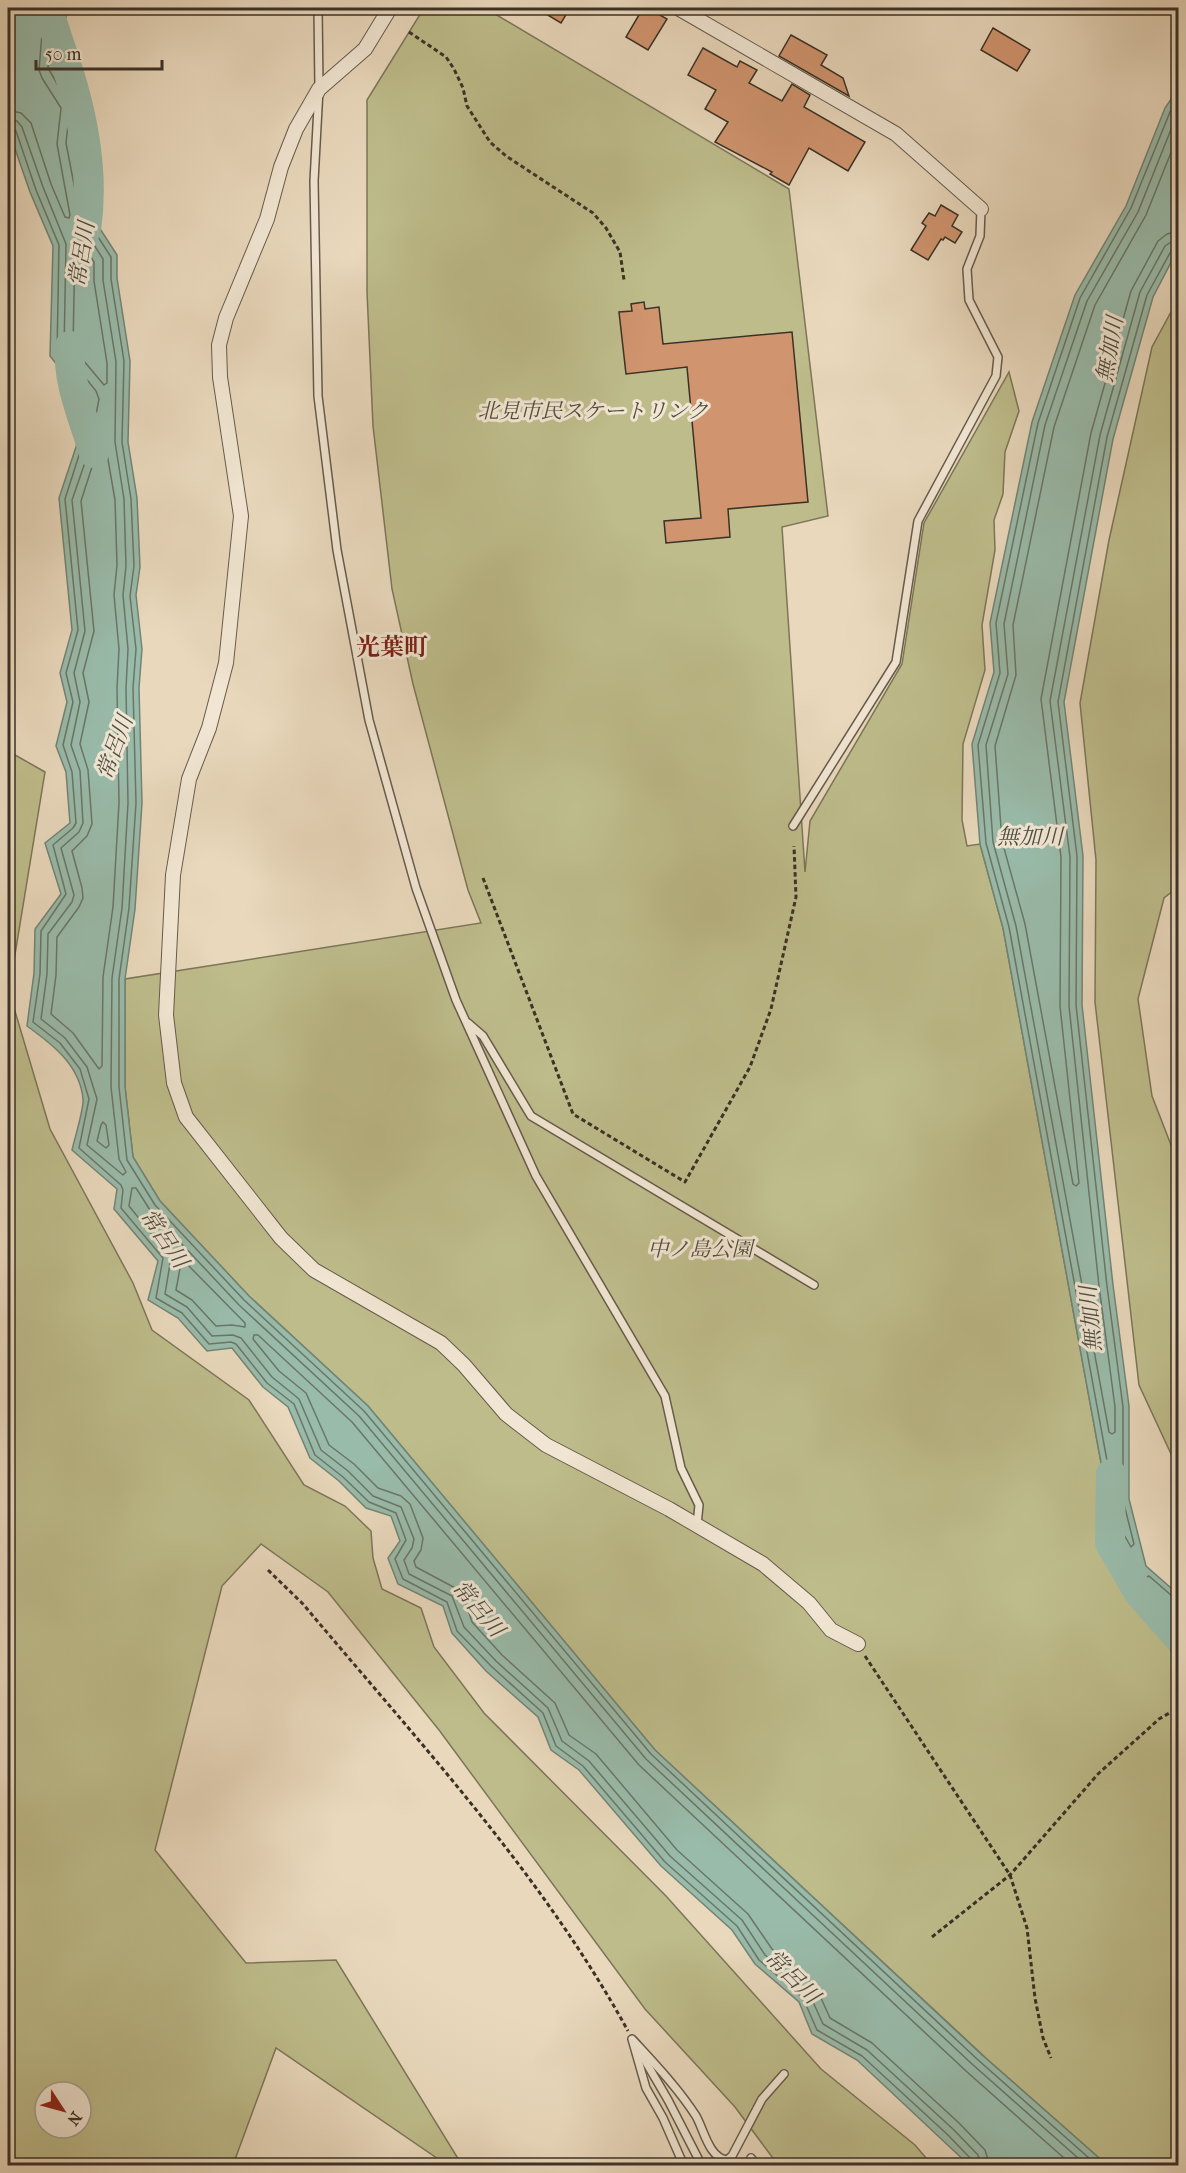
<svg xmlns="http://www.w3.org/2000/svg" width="1186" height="2173" viewBox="0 0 1186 2173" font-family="'IM FELL French Canon','Noto Serif JP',serif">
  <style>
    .green { fill: #bebc8b; stroke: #7c7659; stroke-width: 1.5; fill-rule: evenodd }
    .water { fill: #9ba; stroke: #738476; stroke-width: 1.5 }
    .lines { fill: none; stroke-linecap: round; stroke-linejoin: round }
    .shore { stroke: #6a7668; stroke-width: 1.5 }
    .river { stroke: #9ba; stroke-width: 30 }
    .building { fill: #d0946e; stroke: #3a3127; stroke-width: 1.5 }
    .lane-casing { stroke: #665b4c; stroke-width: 10 }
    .street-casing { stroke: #665b4c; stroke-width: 16 }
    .path { stroke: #3a3127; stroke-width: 3; stroke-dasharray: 4.5 3; stroke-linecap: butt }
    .lane { stroke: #f1e6d3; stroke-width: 7 }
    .street { stroke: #f1e6d3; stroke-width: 14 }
    .labels { text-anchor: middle; stroke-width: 6; stroke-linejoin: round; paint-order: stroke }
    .park-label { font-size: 21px; font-style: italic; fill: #544d3b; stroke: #f1e6d3 }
    .water-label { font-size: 22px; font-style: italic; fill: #4d4d41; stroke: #f1e6d3 }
    .quarter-label { font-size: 24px; font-weight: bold; fill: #7a1f14; stroke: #f1e6d3 }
  </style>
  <rect width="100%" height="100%" fill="#e9d8bc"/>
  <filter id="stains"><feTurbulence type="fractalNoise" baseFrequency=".00333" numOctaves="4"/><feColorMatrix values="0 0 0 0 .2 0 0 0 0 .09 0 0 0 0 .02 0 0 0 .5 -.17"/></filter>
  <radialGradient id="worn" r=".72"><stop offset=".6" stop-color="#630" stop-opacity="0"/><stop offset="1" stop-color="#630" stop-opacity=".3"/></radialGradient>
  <g class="green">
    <path d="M424,8H485L789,189L828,516L782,527L805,872L810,821L902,664L924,523L1009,372L1019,411L1005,452L1003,494L994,520L995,550L982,625L985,670L963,744L962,820L967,846L980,844L1003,928L1113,1528L1178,1665V2165H1107L988,2060L655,1750L368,1406L249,1296L160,1201L133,1157L125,1087V979L481,923L468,890L437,774L413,684L392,589L373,426L367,292V100Z"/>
    <path d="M1178,299V887L1164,898L1138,999L1152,1096L1178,1163V1469L1139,1385L1095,1002L1096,860L1080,703L1109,540L1152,347Z"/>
    <path d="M8,751L45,772L9,991L50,1129L133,1283L152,1330L249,1400L304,1485L345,1506L371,1531L373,1558L382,1589L421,1608L434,1647L484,1713L666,1896L821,2069L915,2145L932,2165H778L735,2107L645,2009L439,1730L328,1592L261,1544L222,1586L155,1850L246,1963L336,1960L462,2165H447L276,2048L233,2165H8ZM45,2092H81V2128H45Z"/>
  </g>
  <g class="water">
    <path d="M8,8H67L61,66L84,103L79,141L95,221L117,255V278L130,361L128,442L137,498L140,567L136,595L142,649L139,688L142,803L135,909L125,979V1087L133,1157L160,1201L249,1296L368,1406L655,1750L981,2054L1107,2165H969L857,2060L812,2034L799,2002L755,1964L732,1930L661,1866L579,1770L551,1750L538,1717L486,1671L452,1633L443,1606L398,1584L388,1558L400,1541L391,1516L366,1508L339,1481L310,1458L288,1407L263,1387L232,1348L207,1351L178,1318L148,1300L158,1261L114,1209L117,1189L72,1150C75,1137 84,1109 83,1099C80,1065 52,1044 27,1026L34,973L35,929L61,894L45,843L70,823L66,772L56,746L67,702L60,673L72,630L59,498L76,447L85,400L50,356L53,246L30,192L13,143L8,120Z"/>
    <path d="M1178,89V249L1153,297L1113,439L1064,702L1083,856L1082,1005L1113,1285L1129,1406V1499L1146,1566L1178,1594V1665L1113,1528L1003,928L980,844L972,744L994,672L990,623L1032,422L1075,295L1126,206L1165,108Z"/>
  </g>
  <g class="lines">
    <g class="shore">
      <path d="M61,8L55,67L78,104L73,142L89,223L111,257V279L124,361L122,442L131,499L134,566L130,596L136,649L133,688L136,803L129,908L119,979V1087L127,1160L155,1205L244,1300L364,1411L651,1754L977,2059L1098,2166"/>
      <path d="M1178,99L1170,112L1131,208L1080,298L1038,423L996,623L1000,673L978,745L986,843L1009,927L1119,1526L1131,1547L1134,1544L1123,1500V1407L1107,1286L1076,1005L1077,856L1058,702L1107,437L1147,295L1171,251L1178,248"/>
      <path d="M8,110L21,113L31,123L51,184L65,217L69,218L70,215L57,144L61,108L42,78L39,70L44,8"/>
      <path d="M1178,112L1138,212L1087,301L1045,425L1004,624L1008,674L986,745L993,842L1016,926L1109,1432L1112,1434L1115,1432V1407L1099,1286L1069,1006L1070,857L1050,701L1100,435L1140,292L1165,246L1171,242L1178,240"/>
      <path d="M8,119L17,121L22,127L43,187L66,244L64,351L96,391L99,399L89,451L72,500L85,631L74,673L80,702L71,745L80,771L83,823L79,832L61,848L74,895L72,902L48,934L47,974L41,1019L65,1038L87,1067L97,1099L87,1145L123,1175L126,1172L119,1159L111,1087L112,978L122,908L128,803L126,688L128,649L123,595L126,566L124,499L115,442L116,362L103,280V259L82,226L66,143L70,106L48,68L53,8"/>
      <path d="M8,127L13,128L16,131L36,190L59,245L57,354L91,400L81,449L65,499L78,630L66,673L73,702L63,745L72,772L76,823L73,828L53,845L66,894L41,931L40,974L33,1022L60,1043L80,1069L89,1099L79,1148L121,1185L123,1190L121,1208L163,1258L156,1298L182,1313L209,1344L231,1342L236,1344L267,1383L294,1404L315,1455L343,1477L369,1502L396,1513L406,1540L395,1559L403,1579L447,1602L457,1631L491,1666L543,1713L556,1746L583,1766L665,1862L737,1926L759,1960L803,1998L817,2030L862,2056L948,2135L971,2159L973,2166"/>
      <path d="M1178,135L1146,215L1095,305L1054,427L1013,625L1016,675L995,746L1002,841L1025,924L1073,1184L1076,1186L1079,1183L1060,1006L1061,857L1041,699L1091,433L1131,291L1158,241L1167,234L1178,231"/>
      <path d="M77,240L80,241L94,262V281L107,363V383L104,385L73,348L75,243Z"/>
      <path d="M103,439L105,442L115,500L117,565L114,595L119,649L117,688L119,803L113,907L103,977L102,1066L99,1069L73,1033L51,1014L56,975L57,937L79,907L83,898L82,888L72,851L87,836L92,824L88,770L80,744L89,702L83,673L94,631L81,501L100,442Z"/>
      <path d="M103,1122L106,1125L109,1145L106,1148L97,1141L101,1125Z"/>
      <path d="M184,1261L245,1323V1327L232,1325L216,1326L192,1300L176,1290L181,1263Z"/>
      <path d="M1178,1598L1172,1596L1149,1576L1145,1578L1178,1651"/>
      <path d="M981,2166L978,2155L954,2130L867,2050L823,2024L809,1993L765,1955L742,1920L670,1856L589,1761L562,1741L548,1708L496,1661L464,1627L452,1596L409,1574L404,1560L412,1548L414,1539L401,1507L373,1496L348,1471L321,1450L299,1399L272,1377L241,1338L233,1335L212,1336L187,1307L165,1294L171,1258L129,1206L132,1188H136L150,1210L239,1305L359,1416L646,1759L972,2064L1087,2166"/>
      <path d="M990,2166L985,2150L959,2123L872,2043L830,2018L816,1987L772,1949L748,1914L677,1850L596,1754L569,1735L555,1703L502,1655L472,1622L464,1598L459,1590L416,1567L414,1561L421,1550L423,1538L410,1504L401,1496L378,1488L354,1464L329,1445L306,1393L279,1371L253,1339L254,1335H258L352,1422L639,1765L966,2071L1073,2166"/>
    </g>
    <g class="river">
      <path d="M48,8C55,34 66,61 73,87C86,133 93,183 86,230"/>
      <path d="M70,346C67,382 84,419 94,453"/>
      <path d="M1111,1474L1110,1543L1139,1593L1178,1637"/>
    </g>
  </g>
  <g class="building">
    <path d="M536,8H570L561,23Z"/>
    <path d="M643,8H648L667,19L648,50L626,37Z"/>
    <path d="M993,28L1030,50L1017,71L981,50Z"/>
    <path d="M791,35L827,55L821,65L843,78L849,96L779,56Z"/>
    <path d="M703,48L737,67L740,61L757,70L749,83L782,101L792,84L810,95L804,107L865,142L848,171L809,148L789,185L770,174L772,172L715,142L728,122L705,109L716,90L688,75Z"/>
    <path d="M941,205L958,215L952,226L962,232L955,243L945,237L943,240L941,239L928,260L911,250L926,226L922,223L929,213L935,216Z"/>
    <path d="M644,302L645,309L659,307L663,344L792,332L808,502L728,509L730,537L666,543L664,521L701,518L687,367L626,374L619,312L632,311L631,304Z"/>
  </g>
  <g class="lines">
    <g class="lane-casing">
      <g id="lane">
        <path d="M318,8L319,89L314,181L318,396L337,550L369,720L416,888L456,1000L536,1176L665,1396L681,1468L699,1505L697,1525"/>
        <path d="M793,826L896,662L918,521L996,376L998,357L969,300L967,269L980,236L981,209"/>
        <path d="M468,1023L483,1036L531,1116L814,1285"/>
        <path d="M640,2052L668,2100L702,2166"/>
        <path d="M751,2158L758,2166"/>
        <path d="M684,2166L663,2118L646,2088L632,2039C654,2063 678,2088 696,2116C704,2130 709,2158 727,2160L732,2156L762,2099L784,2074"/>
      </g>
    </g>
    <g class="street-casing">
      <g id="street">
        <path d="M390,8L365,49L319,89L296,129L281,167L267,219L226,318L219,345L220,377L241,516L226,663L209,728L189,779L173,875L166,1015L174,1083L186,1117L281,1238L314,1270L441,1343L464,1365L506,1414L546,1445L669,1509L763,1564L809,1603L831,1630L858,1644"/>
        <path d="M678,8L896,134L981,209"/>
      </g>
    </g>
    <g class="path">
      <path d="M409,32L446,57L454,69L463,88L467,106L490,142L506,156L593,213L606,228L620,252L624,280"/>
      <path d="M483,878L573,1114L685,1182L750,1067L771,1009L796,897L794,846"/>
      <path d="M268,1570L303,1604C417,1740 542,1874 628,2031"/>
      <path d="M865,1656L1010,1875L1027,1928L1035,1998L1043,2038L1051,2058"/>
      <path d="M932,1937L1010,1875L1098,1774L1159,1719L1173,1711"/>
    </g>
    <use href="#lane" class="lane"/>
    <use href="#street" class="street"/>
  </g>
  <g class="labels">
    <g class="park-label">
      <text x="593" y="418">北見市民スケートリンク</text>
      <text x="700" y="1256">中ノ島公園</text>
    </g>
    <g class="water-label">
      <text transform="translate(81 254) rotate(-81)" y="8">常呂川</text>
      <text transform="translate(1109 349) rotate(-80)" y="8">無加川</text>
      <text transform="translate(114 747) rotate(-70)" y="8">常呂川</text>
      <text x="1030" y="844">無加川</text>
      <text transform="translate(165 1238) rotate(56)" y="8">常呂川</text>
      <text transform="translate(1090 1319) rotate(-95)" y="8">無加川</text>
      <text transform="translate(479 1608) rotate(50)" y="8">常呂川</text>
      <text transform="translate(793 1976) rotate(45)" y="8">常呂川</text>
    </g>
    <g class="quarter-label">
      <text x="392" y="655">光葉町</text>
    </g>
  </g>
  <rect width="1186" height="2173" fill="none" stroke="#e9d8bc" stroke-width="30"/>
  <rect x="9" y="9" width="1168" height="2155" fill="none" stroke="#3a3127" stroke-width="3"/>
  <rect x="15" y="15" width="1156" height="2143" fill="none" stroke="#3a3127" stroke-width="1.5"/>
  <g transform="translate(63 2110) rotate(126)"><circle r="28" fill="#f1e6d3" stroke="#a89e8e" stroke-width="1.5"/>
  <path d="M0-4.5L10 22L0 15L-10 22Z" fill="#8f2418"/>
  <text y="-9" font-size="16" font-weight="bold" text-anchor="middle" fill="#3a3127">N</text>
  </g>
  <path d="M36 60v9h126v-9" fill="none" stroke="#3a3127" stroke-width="3"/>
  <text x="45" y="60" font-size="18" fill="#3a3127" stroke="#f1e6d3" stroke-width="4.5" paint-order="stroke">50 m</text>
  <rect width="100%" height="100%" filter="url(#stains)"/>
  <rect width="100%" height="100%" fill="url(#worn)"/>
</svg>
